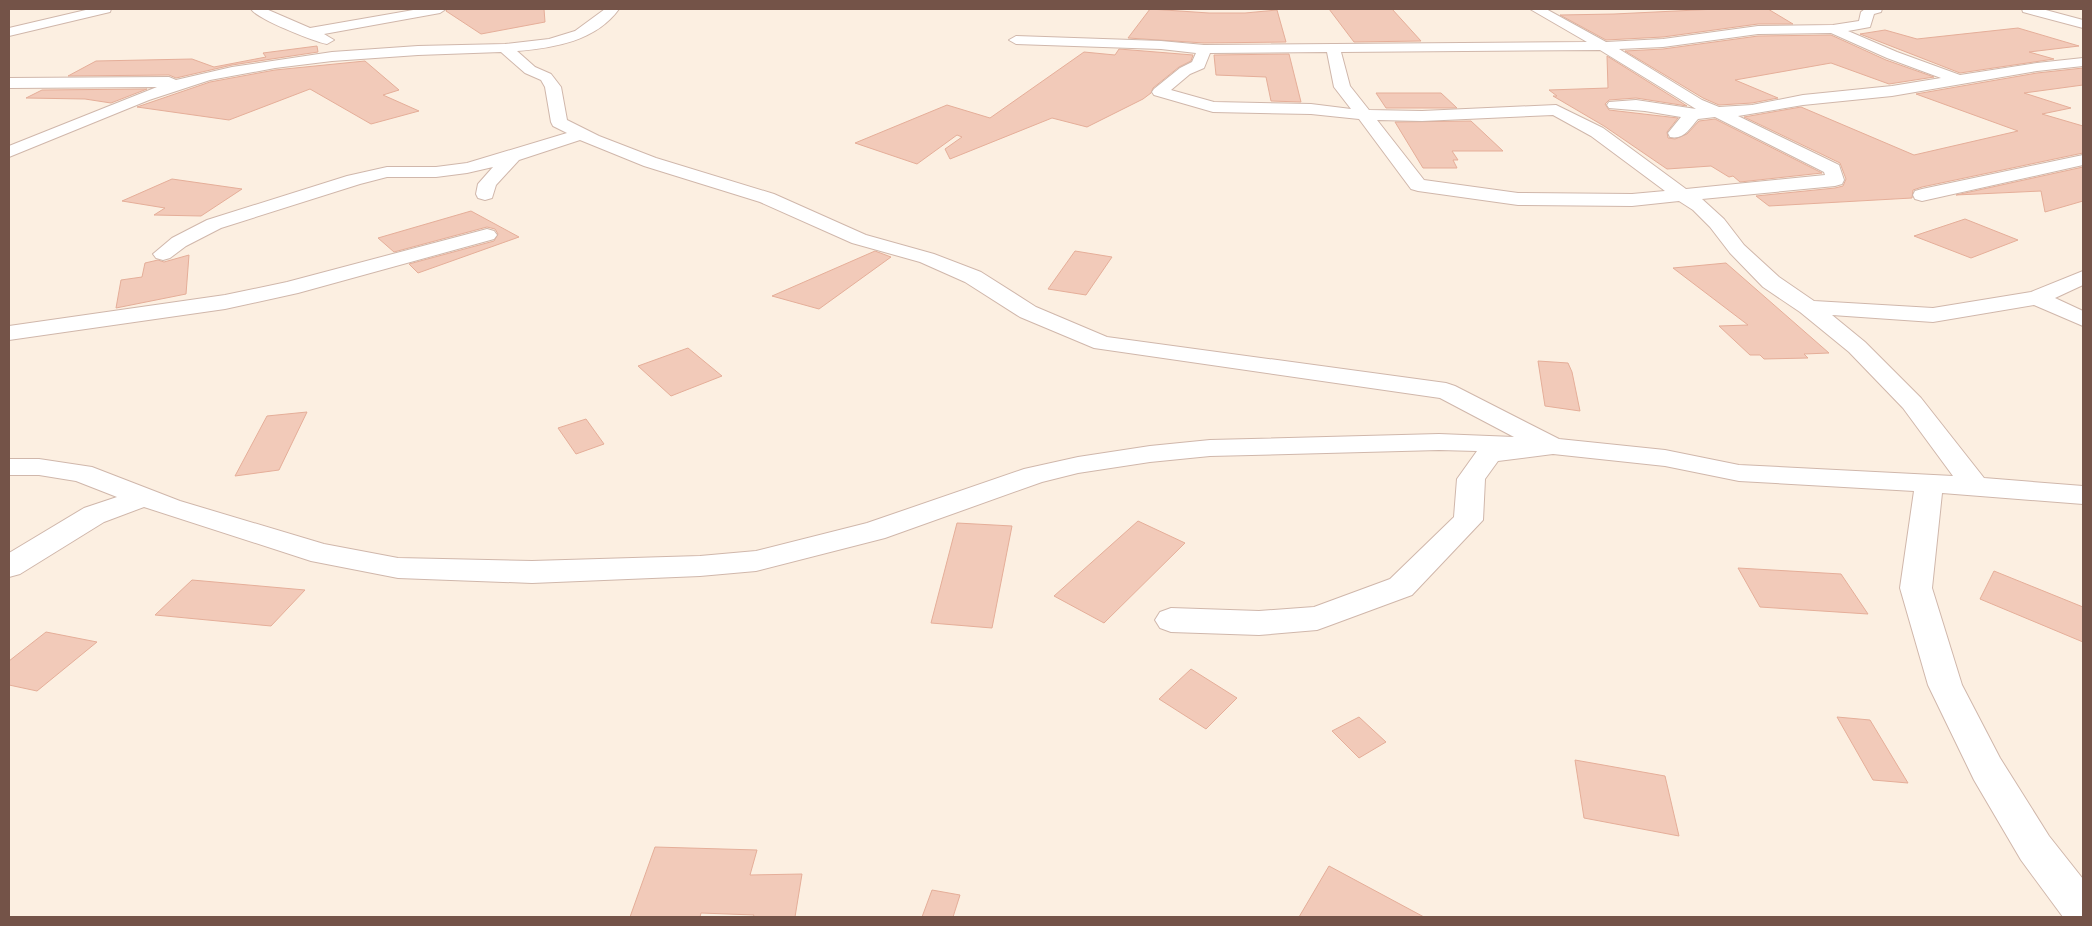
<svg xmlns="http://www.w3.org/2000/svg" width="2092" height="926" viewBox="0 0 2092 926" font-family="'Golos Text',sans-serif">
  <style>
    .building { fill: #f2cab9; stroke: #e5ae99 }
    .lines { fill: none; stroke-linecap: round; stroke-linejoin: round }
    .minor-casing { stroke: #d0b7ab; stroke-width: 2 }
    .minor { fill: #fff; fill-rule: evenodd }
  </style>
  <rect width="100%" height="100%" fill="#fcefe1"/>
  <g class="building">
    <path d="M448,9H544L545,22L481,34L446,11Z"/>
    <path d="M1150,9L1209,13H1245L1277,10L1286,42L1204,43L1128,38Z"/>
    <path d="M1329,9H1392L1421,41L1354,42Z"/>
    <path d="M1717,9H1768L1793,24H1758L1663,37L1606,40L1560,15L1614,14Z"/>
    <path d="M2018,28L2079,46L2029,52L2054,59L1960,73L1860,34L1885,30L1917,39Z"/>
    <path d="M1831,35L1886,60L1934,77L1889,84L1831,63L1735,80L1778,98L1752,103L1719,105L1703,98L1625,51L1663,49L1758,36Z"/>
    <path d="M317,46L318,52L232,65L176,78L169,75L68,76L96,61L192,59L214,67L266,57L263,53Z"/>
    <path d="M1119,49L1193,55L1191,61L1179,67L1153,88L1151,93L1143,99L1087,127L1052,118L950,159L945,149L962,137L957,135L917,164L855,143L947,105L990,118L1084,52L1115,55Z"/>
    <path d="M1289,54L1301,102L1271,101L1266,77L1216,75L1214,55Z"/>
    <path d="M1607,56L1687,106L1636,98L1609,100L1605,104L1609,110L1678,118L1667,132L1668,138L1675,139L1687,134L1699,121L1715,119L1822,173L1740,182L1733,176L1729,177L1711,166L1667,169L1604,126L1553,96H1557L1549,90L1608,88Z"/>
    <path d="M365,61L399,90L383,95L419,111L371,124L310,89L229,120L137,107L210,82L275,70Z"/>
    <path d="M2083,68V85L2024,93L2071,108L2042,114L2083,126V153L1922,187L1913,190L1912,198L1769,206L1756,196L1835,188L1843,186L1846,179L1840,163L1744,117L1801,107L1914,155L2018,131L1916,94L2037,73Z"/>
    <path d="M147,89L111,103L85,99L26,98L42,90Z"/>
    <path d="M1376,93H1441L1457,108H1386Z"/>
    <path d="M1471,121L1503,151H1452L1458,160H1453L1457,168H1423L1395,122Z"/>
    <path d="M2083,167V201L2045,212L2041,191L1956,195Z"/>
    <path d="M172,179L242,189L201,216L154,215L165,208L122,201Z"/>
    <path d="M471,211L519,237L418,273L409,264L494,241L498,234L495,229L487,227L394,252L378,238Z"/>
    <path d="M1965,219L2018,240L1971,258L1914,236Z"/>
    <path d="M875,251L891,257L819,309L772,296Z"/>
    <path d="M1075,251L1112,257L1086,295L1048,289Z"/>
    <path d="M189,255L186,294L116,308L121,280L142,277L145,263L158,260L164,262Z"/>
    <path d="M1726,263L1829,353L1804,354L1808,358L1764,359L1760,355H1750L1719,326L1748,325L1673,268Z"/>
    <path d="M688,348L722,376L671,396L638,366Z"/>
    <path d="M1538,361L1568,363L1572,372L1580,411L1545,406Z"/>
    <path d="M307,412L279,470L235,476L267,416Z"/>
    <path d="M586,419L604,444L576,454L558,428Z"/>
    <path d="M1138,521L1185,543L1104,623L1054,596Z"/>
    <path d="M957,523L1012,526L992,628L931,623Z"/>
    <path d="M1738,568L1841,574L1868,614L1760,607Z"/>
    <path d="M1994,571L2083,607V642L1980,599Z"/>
    <path d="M192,580L305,590L271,626L155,615Z"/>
    <path d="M46,632L97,642L37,691L9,685V661Z"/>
    <path d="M1191,669L1237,698L1206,729L1159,699Z"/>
    <path d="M1359,717L1386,742L1359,758L1332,731Z"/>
    <path d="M1837,717L1870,720L1908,783L1873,780Z"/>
    <path d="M1575,760L1665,776L1679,836L1584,818Z"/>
    <path d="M655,847L757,850L750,875L802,874L795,917H753L754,915L701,913L700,917H630Z"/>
    <path d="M1329,866L1424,917H1299Z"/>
    <path d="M932,890L960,895L953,917H922Z"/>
  </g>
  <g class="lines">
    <g class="minor-casing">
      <g id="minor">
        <path d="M90,9H111L110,12L9,36V28Z"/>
        <path d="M251,9H266L310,28L419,9H446L440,13L324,34L334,40L327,44C313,41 257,19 251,9Z"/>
        <path d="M605,9H619C596,41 554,48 517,51L535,67L551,74L561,87L567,120L599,136L656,158L774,194L866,235L934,254L981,272L1036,307L1107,337L1446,383L1455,386L1559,439L1665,450L1739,465L1953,476L1903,408L1849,352L1800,312L1763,287L1730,253L1710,227L1693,210L1679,201L1632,206L1518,205L1418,191L1411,189L1359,119L1311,114L1213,112L1154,95L1152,92L1154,89L1180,68L1192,62L1196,53L1161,49L1016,44L1009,40L1016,36L1161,41L1204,45L1587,42L1530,9H1546L1606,42L1663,39L1758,26L1833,25L1859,21L1861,12L1865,9H1882L1881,12L1874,14L1870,27L1848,31L1897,52L1960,75L2037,63L2083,58V66L2037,71L1892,96L1803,105L1738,116L1839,165L1844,180L1842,184L1835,186L1702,199L1724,219L1744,245L1779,277L1814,301L1933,308L2031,292L2083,271V285L2055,298L2083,311V326L2034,305L1933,322L1832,315L1865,342L1921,398L1984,478L2083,486V504L1942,493L1932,588L1962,685L2000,758L2049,836L2083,879V917H2063L2021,860L1974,780L1928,685L1900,588L1914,491L1739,481L1665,466L1553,454L1498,461L1485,479L1483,520L1412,595L1328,626L1317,630L1259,635L1171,632L1160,628L1155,620L1160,612L1171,608L1259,611L1314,607L1390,579L1454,517L1457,479L1477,451L1439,450L1210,456L1150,462L1078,473L1042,482L885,538L756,571L700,576L532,583L398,578L311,561L144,507L104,522L20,574L9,577V553L84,508L117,497L76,481L39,475H9V459H39L92,467L180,501L324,544L398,558L532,561L700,556L756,551L867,523L1024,469L1078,457L1150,446L1210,440L1439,434L1514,437L1440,398L1094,348L1020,317L965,282L920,262L852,243L760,202L644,166L580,140L519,160L496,185L492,198L485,200L478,198L476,194L478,184L493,167L467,173L436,177H387L360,184L221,228L186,246L170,258L163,260L156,258L153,254L172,238L207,220L347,176L387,167H436L467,163L567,133L553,126L551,122L545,87L541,80L525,73L501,52L418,55L332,61L275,68L210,80L149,100L9,157V146L157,87L9,88V78L169,77L176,80L232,67L332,52L418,46L505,44L549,39L575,31ZM1831,33L1887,58L1941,78L1892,86L1803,95L1752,105L1719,107L1702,100L1619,49L1663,47L1758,34ZM1600,50L1696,109L1636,100L1609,102L1607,105L1609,108L1645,111L1681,117L1668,133L1670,137C1684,140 1690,128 1698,119L1715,117L1824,172L1825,175L1686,189L1603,128L1556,105L1422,111L1369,110L1350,86L1341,52ZM1327,52L1334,87L1351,109L1311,104L1214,102L1171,90L1190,74L1204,68L1210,53ZM1553,115L1591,136L1665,191L1632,194L1518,193L1424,180L1377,120L1422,121Z"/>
        <path d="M2022,9H2042L2083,20V28L2023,12Z"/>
        <path d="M2083,155V165L1922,201L1915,199L1913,195L1915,191L1922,189Z"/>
        <path d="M487,229L494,231L497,235L494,239L298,293L225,309L9,340V326L225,295L287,282Z"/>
      </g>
    </g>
    <use href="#minor" class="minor"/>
  </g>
  <rect width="2092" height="926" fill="none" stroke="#745348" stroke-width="20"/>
</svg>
